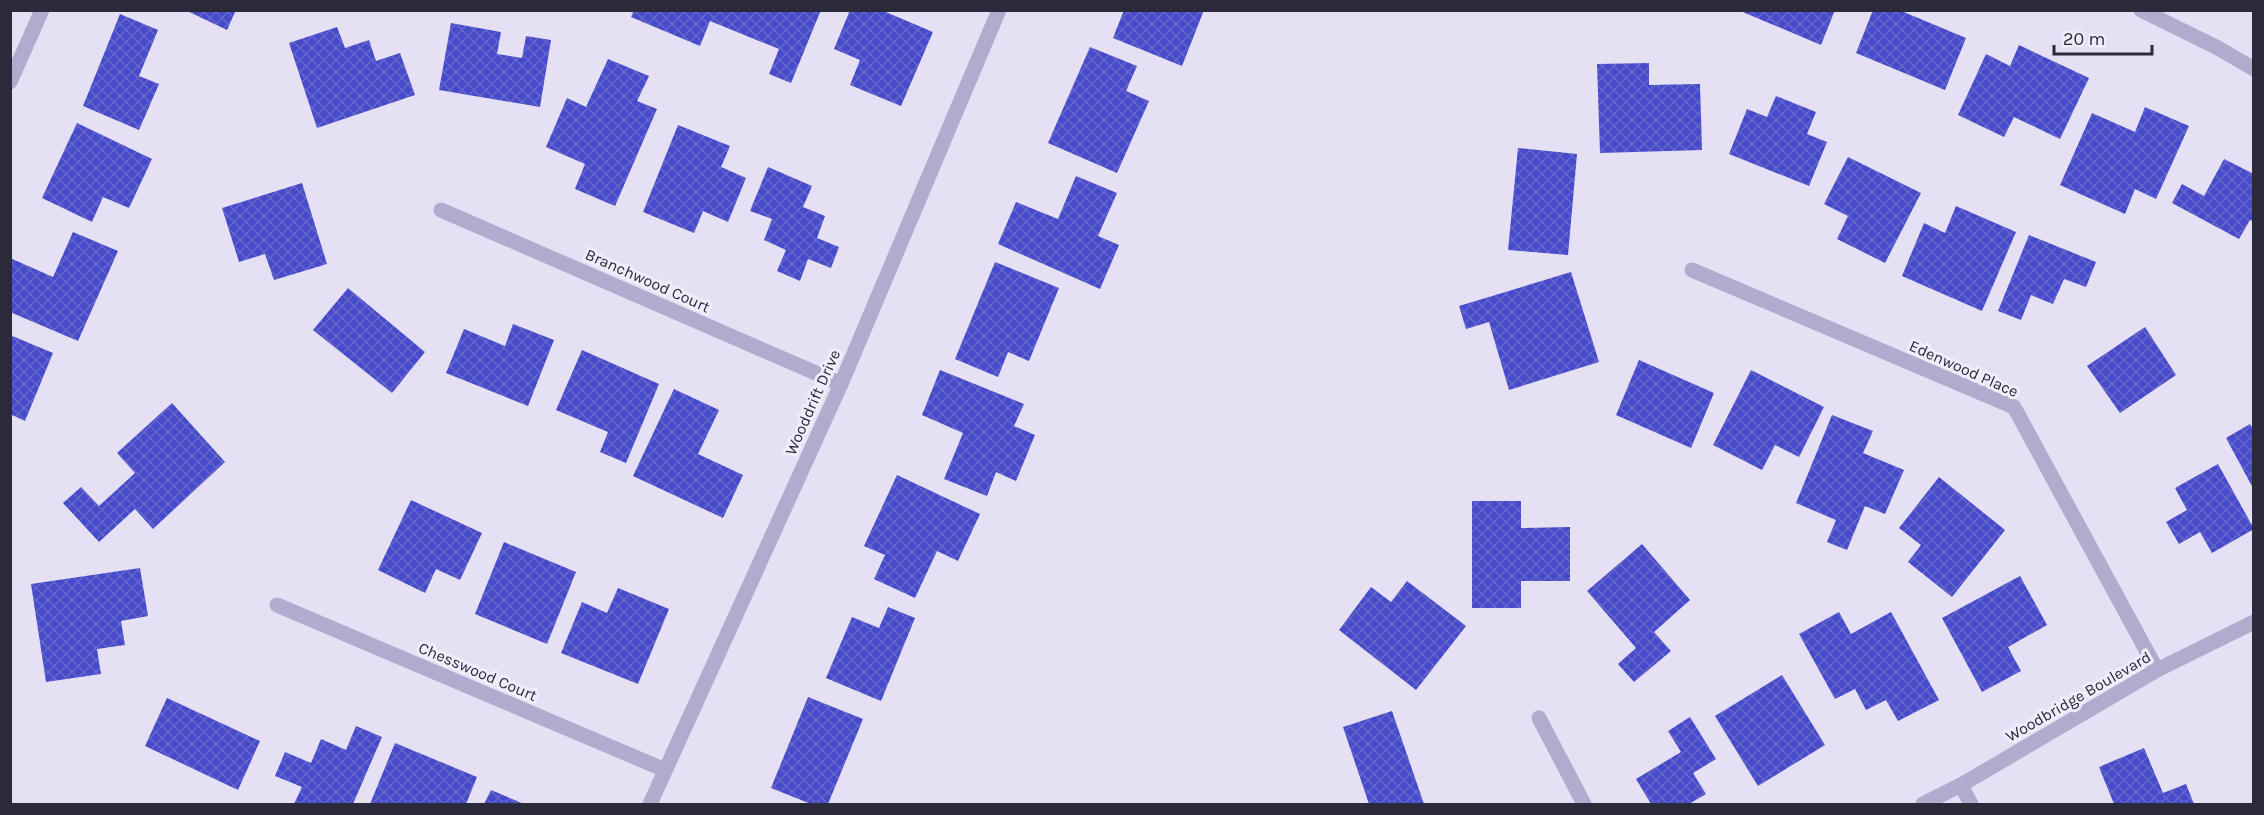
<svg xmlns="http://www.w3.org/2000/svg" width="2264" height="815" viewBox="0 0 2264 815" font-family="Karla,sans-serif">
  <style>
    .building { fill: url(#building-cross-hatch) }
    .lines { fill: none; stroke-linecap: round; stroke-linejoin: round }
    .minor { stroke: #b1abce; stroke-width: 15 }
    .tertiary { stroke: #b1abce; stroke-width: 15 }
    .labels { text-anchor: middle; stroke-width: 6; stroke-linejoin: round; paint-order: stroke }
    .street-label { font-size: 16px; fill: #2b2a3b; stroke: #f1edfb }
  </style>
  <defs>
    <pattern id="building-cross-hatch" width="8" height="8" patternUnits="userSpaceOnUse" patternTransform="scale(1.5)"><rect width="8" height="8" fill="#474acb"/><path d="M0 0l8 8M0 8l8-8" fill="none" stroke="#6567c9"/></pattern>
  </defs>
  <rect width="100%" height="100%" fill="#e5e0f4"/>
  <g class="building">
    <path d="M185,10H236L227,30Z"/>
    <path d="M634,10H821L791,83L769,74L779,49L710,21L700,46L631,17Z"/>
    <path d="M850,10H881L933,32L901,106L850,85L860,60L834,49Z"/>
    <path d="M1124,10H1204L1182,66L1113,38Z"/>
    <path d="M1738,10H1835L1821,45Z"/>
    <path d="M1873,10H1899L1966,38L1945,90L1856,53Z"/>
    <path d="M120,14L158,30L139,76L159,84L139,130L83,106Z"/>
    <path d="M451,23L501,32L497,54L522,58L526,36L551,40L540,107L439,90Z"/>
    <path d="M337,27L345,48L369,40L376,61L400,53L415,95L317,128L289,43Z"/>
    <path d="M2019,45L2089,78L2060,139L2014,117L2004,137L1958,115L1986,54L2010,66Z"/>
    <path d="M1090,47L1137,66L1126,91L1149,101L1117,173L1048,143Z"/>
    <path d="M608,59L649,76L637,101L657,109L615,206L575,189L585,164L546,147L567,98L586,107Z"/>
    <path d="M1649,63V85L1700,84L1702,150L1600,153L1597,64Z"/>
    <path d="M1776,96L1816,112L1807,134L1827,142L1809,186L1729,154L1747,109L1767,117Z"/>
    <path d="M2145,107L2189,126L2156,199L2135,189L2125,214L2060,185L2092,113L2135,132Z"/>
    <path d="M77,123L152,159L129,208L103,197L92,222L42,198Z"/>
    <path d="M678,125L730,146L721,167L746,178L728,222L703,211L694,233L643,212Z"/>
    <path d="M1518,148L1577,154L1568,255L1508,250Z"/>
    <path d="M1848,157L1921,193L1885,263L1837,239L1848,216L1824,204Z"/>
    <path d="M2224,159L2254,174V222L2250,220L2239,239L2172,203L2182,184L2204,196Z"/>
    <path d="M768,167L812,186L803,207L825,216L817,238L839,247L831,268L808,259L800,281L777,271L786,250L764,240L772,219L750,211Z"/>
    <path d="M1076,176L1117,193L1098,236L1119,245L1100,289L998,244L1016,202L1058,219Z"/>
    <path d="M302,183L327,264L274,280L265,254L239,262L222,208Z"/>
    <path d="M1956,206L2016,232L1982,311L1902,276L1924,223L1945,233Z"/>
    <path d="M73,232L118,251L78,341L10,312V258L53,277Z"/>
    <path d="M2029,235L2096,262L2086,287L2064,279L2053,304L2031,295L2021,320L1998,311Z"/>
    <path d="M995,262L1059,288L1029,361L1008,352L998,377L955,359Z"/>
    <path d="M1571,272L1599,362L1509,390L1489,322L1466,329L1459,306Z"/>
    <path d="M348,288L425,352L392,393L313,330Z"/>
    <path d="M513,324L554,340L528,406L446,373L464,329L505,346Z"/>
    <path d="M2145,327L2176,375L2120,413L2087,366Z"/>
    <path d="M10,335L53,353L25,421L10,414Z"/>
    <path d="M582,350L659,384L626,463L600,452L608,432L556,410Z"/>
    <path d="M1639,360L1714,393L1691,448L1616,415Z"/>
    <path d="M940,370L1024,404L1014,426L1035,435L1016,481L996,472L987,496L944,479L963,433L922,415Z"/>
    <path d="M1751,370L1824,407L1799,457L1775,445L1762,470L1713,445Z"/>
    <path d="M674,389L719,410L698,454L743,475L723,518L633,476Z"/>
    <path d="M172,403L225,462L153,529L135,509L99,542L63,503L81,487L99,506L135,473L117,453Z"/>
    <path d="M1832,415L1873,431L1863,453L1904,470L1885,514L1865,506L1847,550L1827,542L1836,520L1796,503Z"/>
    <path d="M2250,424L2254,430V490L2226,438Z"/>
    <path d="M2218,464L2254,529L2212,553L2200,532L2179,544L2166,522L2187,510L2175,488Z"/>
    <path d="M897,475L980,514L958,561L937,551L915,598L874,579L885,555L864,546Z"/>
    <path d="M1939,477L2005,530L1952,597L1908,562L1921,545L1899,528Z"/>
    <path d="M411,500L482,533L460,580L436,569L425,593L378,570Z"/>
    <path d="M1472,501H1521V528L1570,527V581H1521V608H1472Z"/>
    <path d="M504,542L576,572L547,644L475,614Z"/>
    <path d="M1642,544L1690,600L1654,632L1671,651L1634,682L1618,664L1636,648L1587,591Z"/>
    <path d="M140,568L148,616L121,621L125,645L97,649L101,674L46,682L31,584Z"/>
    <path d="M2020,576L2047,625L2008,647L2021,671L1982,692L1942,618Z"/>
    <path d="M1407,581L1466,626L1416,690L1339,630L1371,587L1391,602Z"/>
    <path d="M618,588L669,609L638,684L561,653L582,602L607,613Z"/>
    <path d="M888,607L915,618L881,701L826,678L852,617L879,628Z"/>
    <path d="M1839,612L1851,634L1891,612L1939,700L1898,721L1886,700L1866,710L1855,689L1835,699L1799,634Z"/>
    <path d="M1782,675L1825,745L1758,786L1715,716Z"/>
    <path d="M808,697L863,719L828,804H811L771,788Z"/>
    <path d="M167,698L260,741L238,790L145,746Z"/>
    <path d="M1392,711L1424,804H1369L1343,727Z"/>
    <path d="M1690,717L1716,759L1693,773L1706,794L1689,804H1651L1636,779L1681,752L1668,731Z"/>
    <path d="M356,726L382,737L353,804H294L302,787L275,776L285,752L311,763L321,739L346,750Z"/>
    <path d="M395,743L477,777L466,804H370Z"/>
    <path d="M2144,748L2163,793L2186,784L2194,804H2114L2099,767Z"/>
    <path d="M491,790L524,804H484Z"/>
  </g>
  <g class="lines">
    <g class="minor">
      <path d="M10,82L42,10"/>
      <path d="M441,210L841,384"/>
      <path d="M1692,270L2014,407L2157,670"/>
      <path d="M277,605L665,770"/>
      <path d="M1539,718L1584,804"/>
      <path d="M1961,785L1971,804"/>
      <path d="M650,804L841,384L999,10"/>
      <path d="M1923,804L1961,785L2157,670L2254,622"/>
    </g>
    <path class="tertiary" d="M2141,10L2218,48L2254,69"/>
  </g>
  <g class="labels">
    <g class="street-label">
      <text transform="translate(648 280) rotate(24)" y="6">Branchwood Court</text>
      <text transform="translate(1964 368) rotate(24)" y="6">Edenwood Place</text>
      <text transform="translate(812 402) rotate(-66)" y="6">Wooddrift Drive</text>
      <text transform="translate(478 671) rotate(23)" y="6">Chesswood Court</text>
      <text transform="translate(2078 696) rotate(-30)" y="6">Woodbridge Boulevard</text>
    </g>
  </g>
  <rect width="2264" height="815" fill="none" stroke="#2b2a3b" stroke-width="24"/>
  <path d="M2054 45v9h98v-9" fill="none" stroke="#2b2a3b" stroke-width="3"/>
  <text x="2063" y="45" font-size="18" fill="#2b2a3b" stroke="#f1edfb" stroke-width="4.5" paint-order="stroke">20 m</text>
</svg>
